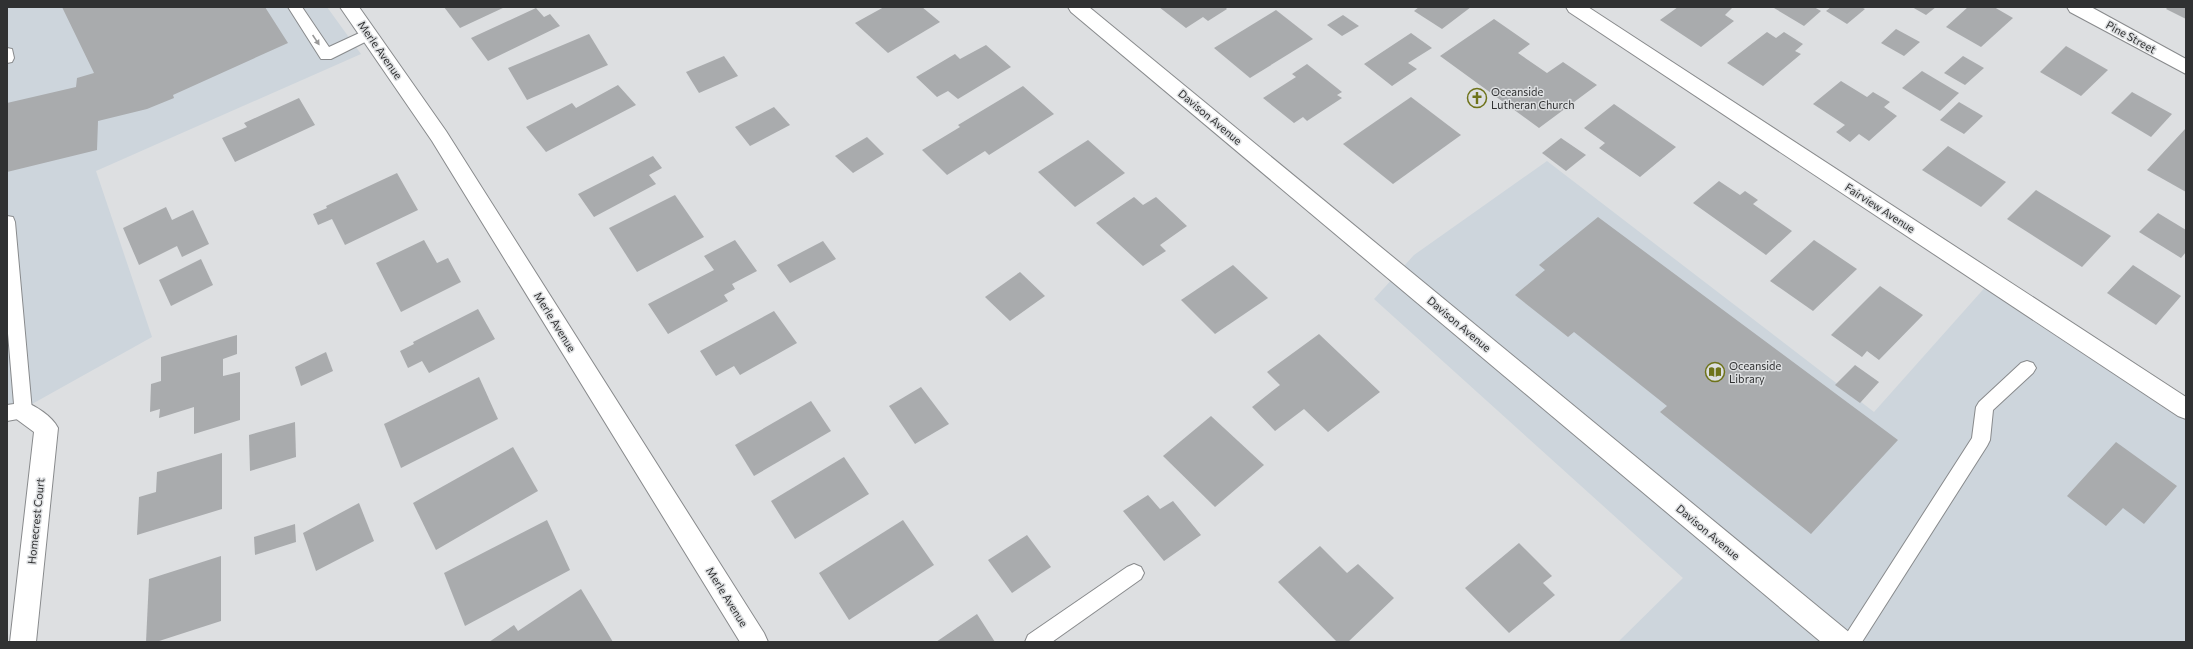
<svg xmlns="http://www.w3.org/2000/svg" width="2193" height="649" viewBox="0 0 2193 649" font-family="Commissioner,sans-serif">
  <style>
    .built { fill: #cdd5dc }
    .building { fill: #a9abad }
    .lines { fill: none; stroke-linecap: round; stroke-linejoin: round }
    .lane-casing { stroke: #888a8c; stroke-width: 2 }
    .street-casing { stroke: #888a8c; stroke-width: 2 }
    .secondary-casing { stroke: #888a8c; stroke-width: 2 }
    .lane { fill: #fff; fill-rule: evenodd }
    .street { fill: #fff; fill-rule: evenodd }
    .secondary { fill: #fff; fill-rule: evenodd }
    .oneway { fill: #989898 }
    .labels { text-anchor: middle; stroke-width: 3; stroke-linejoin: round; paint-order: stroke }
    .street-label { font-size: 11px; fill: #303132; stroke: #dddfe1 }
    .poi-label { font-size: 11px; fill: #303132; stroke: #dddfe1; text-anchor: start }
  </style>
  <rect width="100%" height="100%" fill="#dddfe1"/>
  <g class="built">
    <path d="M7,7H327L361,54L96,171L152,337L7,418Z"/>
    <path d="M1547,161L1874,412L1988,284L2186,413V642H1618L1683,578L1374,299L1414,255Z"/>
  </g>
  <g class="building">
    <path d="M62,7H265L288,43L173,95L174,98L147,109L98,121L97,150L7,172V103L76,87L77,78L94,73Z"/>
    <path d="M444,7H505L460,28Z"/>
    <path d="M884,7H922L940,22L888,53L855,23Z"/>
    <path d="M1159,7H1225L1227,9L1208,21L1203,17L1186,28Z"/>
    <path d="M1419,7H1471L1442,29L1414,11Z"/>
    <path d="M1678,7H1733L1725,15L1734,21L1701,47L1660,20Z"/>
    <path d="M1776,7H1814L1821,11L1804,26L1774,8Z"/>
    <path d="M1831,7H1861L1865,9L1847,24L1826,11Z"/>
    <path d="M1912,7H1936L1926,15Z"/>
    <path d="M1968,7H1994L2013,18L1981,47L1946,27Z"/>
    <path d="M2168,7H2186V19L2166,9Z"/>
    <path d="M536,8L544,17L550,14L560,26L488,61L471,38Z"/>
    <path d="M1276,10L1313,39L1250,78L1214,48Z"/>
    <path d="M1343,15L1359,26L1342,36L1327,25Z"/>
    <path d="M1494,19L1530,44L1518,53L1547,73L1563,62L1597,85L1539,128L1440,56Z"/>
    <path d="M1896,29L1920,42L1904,56L1881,43Z"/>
    <path d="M1767,32L1776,38L1784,32L1803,44L1795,51L1801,54L1763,86L1727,63Z"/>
    <path d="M1411,33L1432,48L1408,63L1417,69L1392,86L1364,64Z"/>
    <path d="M589,34L608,65L527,100L508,68Z"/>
    <path d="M986,45L1011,67L958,99L948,91L937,97L916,77L955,54L960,59Z"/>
    <path d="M2066,46L2108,70L2081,96L2040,72Z"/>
    <path d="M724,56L738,76L699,93L686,72Z"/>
    <path d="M1963,56L1984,68L1965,85L1944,73Z"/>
    <path d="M1307,64L1342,92L1337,95L1342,98L1307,121L1303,117L1294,123L1263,98L1296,77L1292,74Z"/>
    <path d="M1922,71L1959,93L1940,111L1902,88Z"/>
    <path d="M1841,81L1867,97L1873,92L1890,102L1884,107L1897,116L1869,141L1859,134L1850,142L1836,132L1845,125L1813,104Z"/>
    <path d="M618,85L636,105L546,152L526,127L572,103L576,108Z"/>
    <path d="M1023,86L1054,114L989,155L985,151L947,175L922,150L960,127L958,125Z"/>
    <path d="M2132,92L2172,114L2151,137L2111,113Z"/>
    <path d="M1411,97L1461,135L1393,184L1343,144Z"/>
    <path d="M299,98L315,125L235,162L222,138L247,127L244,123Z"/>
    <path d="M1959,102L1983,116L1964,134L1940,120Z"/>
    <path d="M1614,104L1676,147L1640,177L1599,148L1605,143L1584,128Z"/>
    <path d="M774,107L790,125L750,146L735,127Z"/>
    <path d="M2186,128V192L2147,170Z"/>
    <path d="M867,137L884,154L853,173L835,156Z"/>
    <path d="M1561,138L1586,155L1566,171L1542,153Z"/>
    <path d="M1088,140L1125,173L1075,207L1038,172Z"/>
    <path d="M1948,146L2006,182L1981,207L1922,170Z"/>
    <path d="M653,156L662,168L649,175L656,184L594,217L578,194Z"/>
    <path d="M397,173L418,210L345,245L332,219L318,225L313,214L327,208L326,206Z"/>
    <path d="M1719,181L1740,195L1745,191L1758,200L1753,204L1792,231L1766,255L1693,203Z"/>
    <path d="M2036,190L2111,236L2082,267L2007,219Z"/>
    <path d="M675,195L704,237L637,272L609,228Z"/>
    <path d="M1134,197L1143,205L1156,197L1187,226L1160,245L1166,251L1143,266L1096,223Z"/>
    <path d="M166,207L172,220L193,210L209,244L182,257L177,246L139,265L123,228Z"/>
    <path d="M2158,213L2186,230V252L2181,258L2139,232Z"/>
    <path d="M1598,217L1898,440L1811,534L1660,412L1667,406L1574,332L1568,337L1515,295L1545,270L1539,265Z"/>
    <path d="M424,240L437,263L448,258L461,282L401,312L376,263Z"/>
    <path d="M735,240L757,271L732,284L735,289L724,295L728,301L668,334L648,304L714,270L704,256Z"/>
    <path d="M1814,240L1857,269L1813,311L1770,281Z"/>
    <path d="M823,241L836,259L790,283L777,265Z"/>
    <path d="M201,259L213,285L171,306L159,280Z"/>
    <path d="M1233,265L1268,298L1215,334L1181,300Z"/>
    <path d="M2133,265L2181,296L2156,325L2107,293Z"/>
    <path d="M1020,272L1045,296L1010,321L985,297Z"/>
    <path d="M1880,286L1923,315L1879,360L1867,351L1862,357L1831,335Z"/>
    <path d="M478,309L495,339L429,373L422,361L408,368L400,351L414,344L413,342Z"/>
    <path d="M774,311L797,343L740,375L734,366L716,376L700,351Z"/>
    <path d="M1319,334L1380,392L1328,432L1304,409L1275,431L1252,407L1280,385L1267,372Z"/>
    <path d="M237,335V354L223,359V376L240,372V420L194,434V407L159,418L160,409L150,412L151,384L161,381V357Z"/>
    <path d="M326,352L333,371L301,386L295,367Z"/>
    <path d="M1855,365L1879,382L1860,403L1835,385Z"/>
    <path d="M479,377L498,419L401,468L384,424Z"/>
    <path d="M921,387L949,424L915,444L889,406Z"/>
    <path d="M811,401L831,431L754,476L735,445Z"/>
    <path d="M1211,416L1264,465L1215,507L1163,456Z"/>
    <path d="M295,422L296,457L250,471L249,435Z"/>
    <path d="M2116,442L2177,486L2144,524L2123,508L2106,526L2067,496Z"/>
    <path d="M513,447L538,491L436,550L413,503Z"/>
    <path d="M222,453V509L137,535L139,497L156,492L157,472Z"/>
    <path d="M844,457L869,494L795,539L771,501Z"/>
    <path d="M1148,495L1160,509L1173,501L1201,535L1164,561L1123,511Z"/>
    <path d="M359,503L374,541L316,571L303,533Z"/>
    <path d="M547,520L570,570L465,626L444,573Z"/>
    <path d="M903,520L934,565L849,620L819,573Z"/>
    <path d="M295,524L296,542L255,555L254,537Z"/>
    <path d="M1027,535L1051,567L1012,593L988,560Z"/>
    <path d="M1519,543L1552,576L1543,583L1555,595L1509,633L1465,588Z"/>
    <path d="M1320,546L1347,573L1358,564L1394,598L1348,642H1337L1278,582Z"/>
    <path d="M221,556V621L156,642H146L149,579Z"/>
    <path d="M581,589L613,642H489L514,625L518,631Z"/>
    <path d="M977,614L995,642H936Z"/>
  </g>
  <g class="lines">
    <g class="lane-casing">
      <g id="lane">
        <path d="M288,7H302L329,47L368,29L373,30L375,34L373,38L331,59H321Z"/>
        <path d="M7,48L12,49L14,58L12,62L7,63Z"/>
        <path d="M7,216L13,217L15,222L32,411L29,417L7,421V405L14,404L7,322Z"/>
        <path d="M2027,361L2033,363L2036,368L2033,373L1993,410L1990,440L1987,446L1862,642H1841L1972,438L1976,407L1979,402L2021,363Z"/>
        <path d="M1134,564L1141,567L1144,573L1141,579L1052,642H1025L1028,635L1127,567Z"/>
      </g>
    </g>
    <g class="street-casing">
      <g id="street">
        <path d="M340,7H359L446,131L764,633L768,642H740L432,141Z"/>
        <path d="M1566,7H1588L2186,397V419L2178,416L1569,12Z"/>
        <path d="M2067,7H2091L2186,59V74L2070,12Z"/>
        <path d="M23,401C36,406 52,416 58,428L36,642H10L34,432L15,418L11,411L15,404Z"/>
      </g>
    </g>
    <g class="secondary-casing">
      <path id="secondary" d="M1068,7H1089L1850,633L1854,642H1821L1071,12Z"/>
    </g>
    <use href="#lane" class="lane"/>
    <use href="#street" class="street"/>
    <use href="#secondary" class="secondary"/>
  </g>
  <defs><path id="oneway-solid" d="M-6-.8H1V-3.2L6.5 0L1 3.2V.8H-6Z"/></defs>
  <use class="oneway" href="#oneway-solid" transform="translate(316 40) rotate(56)"/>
  <defs>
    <g id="church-ring" transform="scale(1)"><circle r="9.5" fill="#dddfe1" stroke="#6e731a" stroke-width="1.5"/><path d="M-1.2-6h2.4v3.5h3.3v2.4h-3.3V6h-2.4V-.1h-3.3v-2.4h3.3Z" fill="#6e731a"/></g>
    <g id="library-ring" transform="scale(1)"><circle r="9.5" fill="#dddfe1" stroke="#6e731a" stroke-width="1.5"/><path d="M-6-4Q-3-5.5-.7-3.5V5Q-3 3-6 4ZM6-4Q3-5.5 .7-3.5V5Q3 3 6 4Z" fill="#6e731a"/></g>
  </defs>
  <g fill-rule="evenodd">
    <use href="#church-ring" x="1477" y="98"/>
    <use href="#library-ring" x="1715" y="372"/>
  </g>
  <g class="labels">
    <g class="street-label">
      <text transform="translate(2131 37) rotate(29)" y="4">Pine Street</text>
      <text transform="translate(380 50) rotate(55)" y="4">Merle Avenue</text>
      <text transform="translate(1210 117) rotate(40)" y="4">Davison Avenue</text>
      <text transform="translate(1880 208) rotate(33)" y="4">Fairview Avenue</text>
      <text transform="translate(555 322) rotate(58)" y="4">Merle Avenue</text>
      <text transform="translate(1459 324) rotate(40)" y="4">Davison Avenue</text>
      <text transform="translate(36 521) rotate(-84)" y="4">Homecrest Court</text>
      <text transform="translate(1708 532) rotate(40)" y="4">Davison Avenue</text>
      <text transform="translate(727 597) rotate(58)" y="4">Merle Avenue</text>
    </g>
    <g class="poi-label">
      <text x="1491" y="96">Oceanside<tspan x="1491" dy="13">Lutheran Church</tspan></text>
      <text x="1729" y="370">Oceanside<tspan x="1729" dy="13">Library</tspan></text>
    </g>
  </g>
  <rect width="2193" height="649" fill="none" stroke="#303132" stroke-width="16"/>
</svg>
